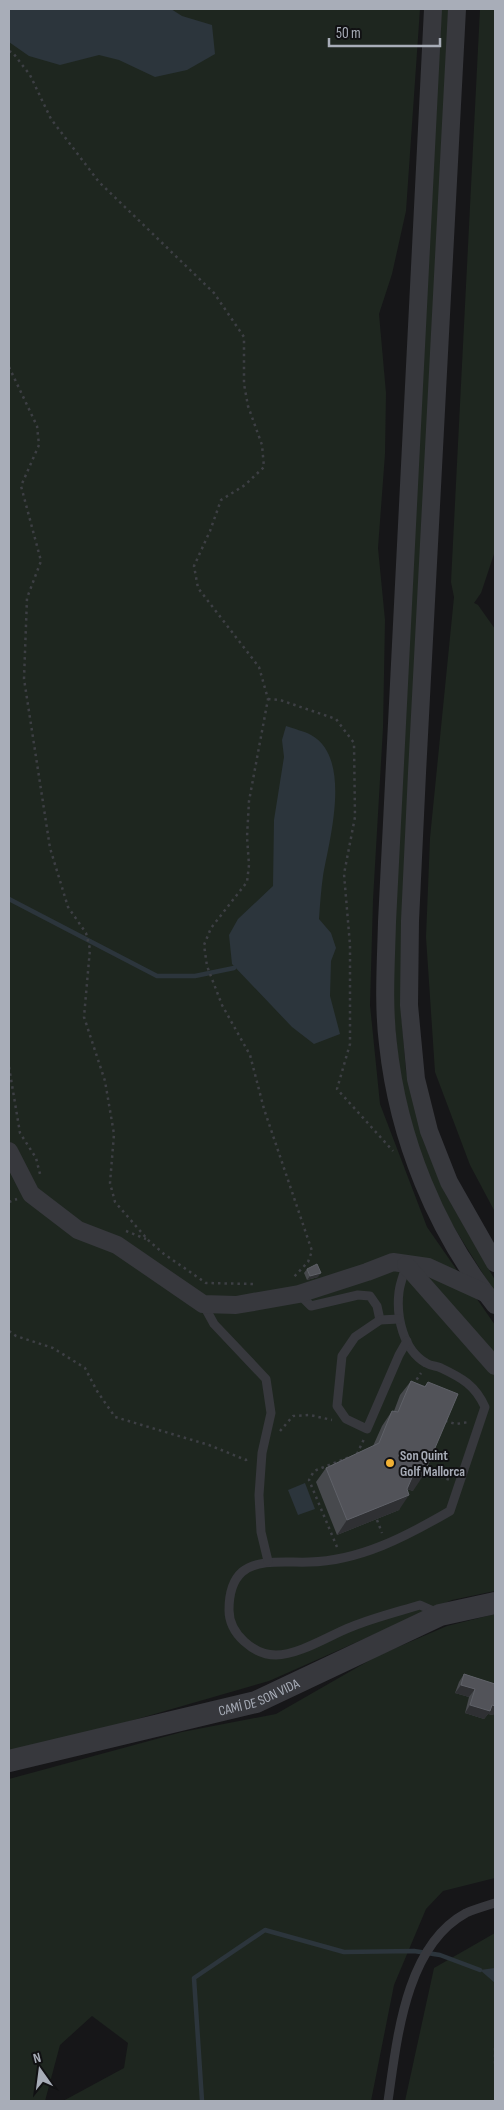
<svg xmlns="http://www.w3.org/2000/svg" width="504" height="2110" viewBox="0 0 504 2110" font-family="'Sofia Sans Condensed',sans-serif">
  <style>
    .green { fill: #1e261f }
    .water { fill: #2c353c }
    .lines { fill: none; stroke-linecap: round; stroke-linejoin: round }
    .stream { stroke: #2c353c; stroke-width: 4.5 }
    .path { stroke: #3d3f44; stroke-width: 2.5; stroke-dasharray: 2.5 4; stroke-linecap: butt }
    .service { stroke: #37383d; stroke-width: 9 }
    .minor { stroke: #37383d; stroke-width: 18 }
    .tertiary { stroke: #37383d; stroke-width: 22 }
    .wall { fill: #47494d }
    .shaded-wall { fill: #2f3033 }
    .building { fill: #525359; stroke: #5f6168 }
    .poi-dot { fill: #f2b134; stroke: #111113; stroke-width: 2 }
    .labels { text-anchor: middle; stroke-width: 4; stroke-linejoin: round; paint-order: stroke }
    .poi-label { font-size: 14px; font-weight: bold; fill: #a8adb8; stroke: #111113; text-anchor: start }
    .street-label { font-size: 14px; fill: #a8adb8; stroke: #111113 }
  </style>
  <rect width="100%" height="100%" fill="#161618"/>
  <g class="green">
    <path d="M9,9H420L406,211L392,274L379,314L386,393L385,454L378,548L385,620L383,728L373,900L370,1005L380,1104L427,1227L495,1325V1591L452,1600L269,1681L9,1756Z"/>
    <path d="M441,9H450L401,1010L406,1071L423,1140L445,1193L495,1280V1293L450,1221L420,1158L400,1076L394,1017L392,951Z"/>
    <path d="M480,9H495V551L481,593L474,603L478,605L495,629V1212L470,1165L435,1072L426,937L430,838L454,597L451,582Z"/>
    <path d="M495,1614V1878L443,1891L426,1909L394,1985L371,2101H63L124,2068L128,2043L92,2016L60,2045L45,2101H9V1779L182,1732L276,1714L377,1656L447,1626Z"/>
    <path d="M495,1933V2101H405L434,1968Z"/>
  </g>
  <g class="water">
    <path d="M9,9H171L182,16L212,25L215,54L187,70L155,77L119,60L99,55L60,65L29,56L9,42Z"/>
    <path d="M286,726C294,729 304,731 311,735C353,758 329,841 323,876C321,890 320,904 319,919L331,933L336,948L331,961L330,996L340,1034L314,1044L292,1027L232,964L229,935L238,919L273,886L274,820L284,757L282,740Z"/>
    <path d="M305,1483L315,1509L298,1515L288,1490Z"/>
    <path d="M495,1968V1983L480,1970Z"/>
  </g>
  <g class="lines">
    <g class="stream">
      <path d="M9,899L157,976H195L234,968"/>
      <path d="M202,2101L194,1978L265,1930L344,1952L414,1951L440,1955L480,1970"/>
    </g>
    <g class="path">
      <path d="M9,51L13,53L30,75L51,119L99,182L214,293L244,337V384L248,406L262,445L264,467L245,485L221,500L210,531L194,566L198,588L259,667L268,699L249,801L247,837L249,865L247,882L211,928L204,945L207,966L222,1005L250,1055L264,1109L312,1251L308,1262L292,1279"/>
      <path d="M9,367L37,426L39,445L21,486L41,561L27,598L24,679L50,848L68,907L86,933L90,949L84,1017L105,1081L114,1134L110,1183L115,1202L148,1240L164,1254L206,1283L253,1284"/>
      <path d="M268,699L280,700L336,719L354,743L355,817L344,874L350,945V1044L337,1089L393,1151"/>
      <path d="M9,1067L20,1133L36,1158L40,1174"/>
      <path d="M9,1202L17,1199"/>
      <path d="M126,1231L146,1239"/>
      <path d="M9,1331L16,1336L53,1348L85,1368L97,1391L115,1417L209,1445L246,1460L250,1458"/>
      <path d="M413,1385L421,1373"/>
      <path d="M445,1421L456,1424L469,1422"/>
      <path d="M280,1431L293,1416L310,1415L332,1420"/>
      <path d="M357,1454L364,1439"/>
      <path d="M422,1470L450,1480"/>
      <path d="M377,1520L382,1533"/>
      <path d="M337,1547L309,1480L314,1471L352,1456"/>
      <path d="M495,2048V2064"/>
    </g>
    <g class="service">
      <path d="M406,1266C404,1274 400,1283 399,1292C396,1316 403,1350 426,1363C431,1366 436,1366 441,1368C462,1378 475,1385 485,1407L450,1511C407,1536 360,1561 309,1562C290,1563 258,1558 242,1572C232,1581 229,1597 229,1610C229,1634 254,1655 276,1655C299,1655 330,1635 351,1627C373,1618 397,1612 420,1605L438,1613"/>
      <path d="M299,1294L311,1306L358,1295L370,1296L377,1306L380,1320"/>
      <path d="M203,1304L214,1324L266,1379L271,1413L262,1453L259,1495L261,1532L268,1561"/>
      <path d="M399,1319L380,1320L355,1337L342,1356L337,1406L346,1419L367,1429L399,1355L407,1341"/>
      <path d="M388,2101C397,2040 405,1946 466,1913C475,1909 486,1906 495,1903"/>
    </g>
    <g class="minor">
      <path d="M433,9L387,922C386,963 383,1004 388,1044C398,1138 436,1232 495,1305"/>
      <path d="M457,9L417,773L410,921L409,1005L416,1079L429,1131L449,1182L495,1263"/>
      <path d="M9,1151L31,1194L78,1230L117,1245L203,1304L236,1305L299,1294L367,1272L393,1262L428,1267L485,1293"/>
      <path d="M406,1265L495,1366"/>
    </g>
    <path class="tertiary" id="s1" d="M9,1761L256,1702L440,1615L495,1603"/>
  </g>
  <g class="wall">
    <path d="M307,1269L318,1277L307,1280L304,1273Z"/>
    <path d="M411,1381L425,1386L428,1382L413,1491L407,1489L399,1510L337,1535L316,1482L326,1468L373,1446L382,1426L392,1411H394L400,1395Z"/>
    <path d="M464,1674L495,1684V1712L493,1715L488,1714L484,1719L465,1713L469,1697L455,1693L459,1682Z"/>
  </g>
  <g class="shaded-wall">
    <path d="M321,1273L318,1277L307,1280L310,1276Z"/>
    <path d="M414,1473L423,1476L413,1491L404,1488Z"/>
    <path d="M409,1495L399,1510L337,1535L347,1520Z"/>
    <path d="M461,1685L475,1689L469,1697L455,1693Z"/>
    <path d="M470,1705H492L495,1706V1712L493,1715L488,1714L484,1719L465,1713Z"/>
  </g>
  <g class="building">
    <path d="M317,1264L321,1273L310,1276L307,1269Z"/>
    <path d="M411,1381L425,1387L428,1382L458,1394L423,1476L414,1473L407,1489L409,1495L347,1520L326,1468L379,1443L392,1411L398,1412Z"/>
    <path d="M464,1674L495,1684V1706L492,1705L490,1711L470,1705L475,1689L461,1685Z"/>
  </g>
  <circle class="poi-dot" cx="390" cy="1463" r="5"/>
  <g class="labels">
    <g class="poi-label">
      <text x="400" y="1460">Son Quint<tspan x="400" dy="16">Golf Mallorca</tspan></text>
    </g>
    <g class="street-label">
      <text dy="5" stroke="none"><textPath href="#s1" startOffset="258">CAMÍ DE SON VIDA</textPath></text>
    </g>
  </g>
  <rect width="504" height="2110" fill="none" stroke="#a8adb8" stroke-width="20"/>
  <g transform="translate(40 2070) rotate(346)" stroke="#111113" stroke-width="4" paint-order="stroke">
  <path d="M0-4L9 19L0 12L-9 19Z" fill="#a8adb8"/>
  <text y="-8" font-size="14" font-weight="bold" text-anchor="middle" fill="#a8adb8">N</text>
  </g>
  <path d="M329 38v8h111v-8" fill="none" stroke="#a8adb8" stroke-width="2.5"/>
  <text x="336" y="38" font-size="15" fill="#a8adb8" stroke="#111113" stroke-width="4" paint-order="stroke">50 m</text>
</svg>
